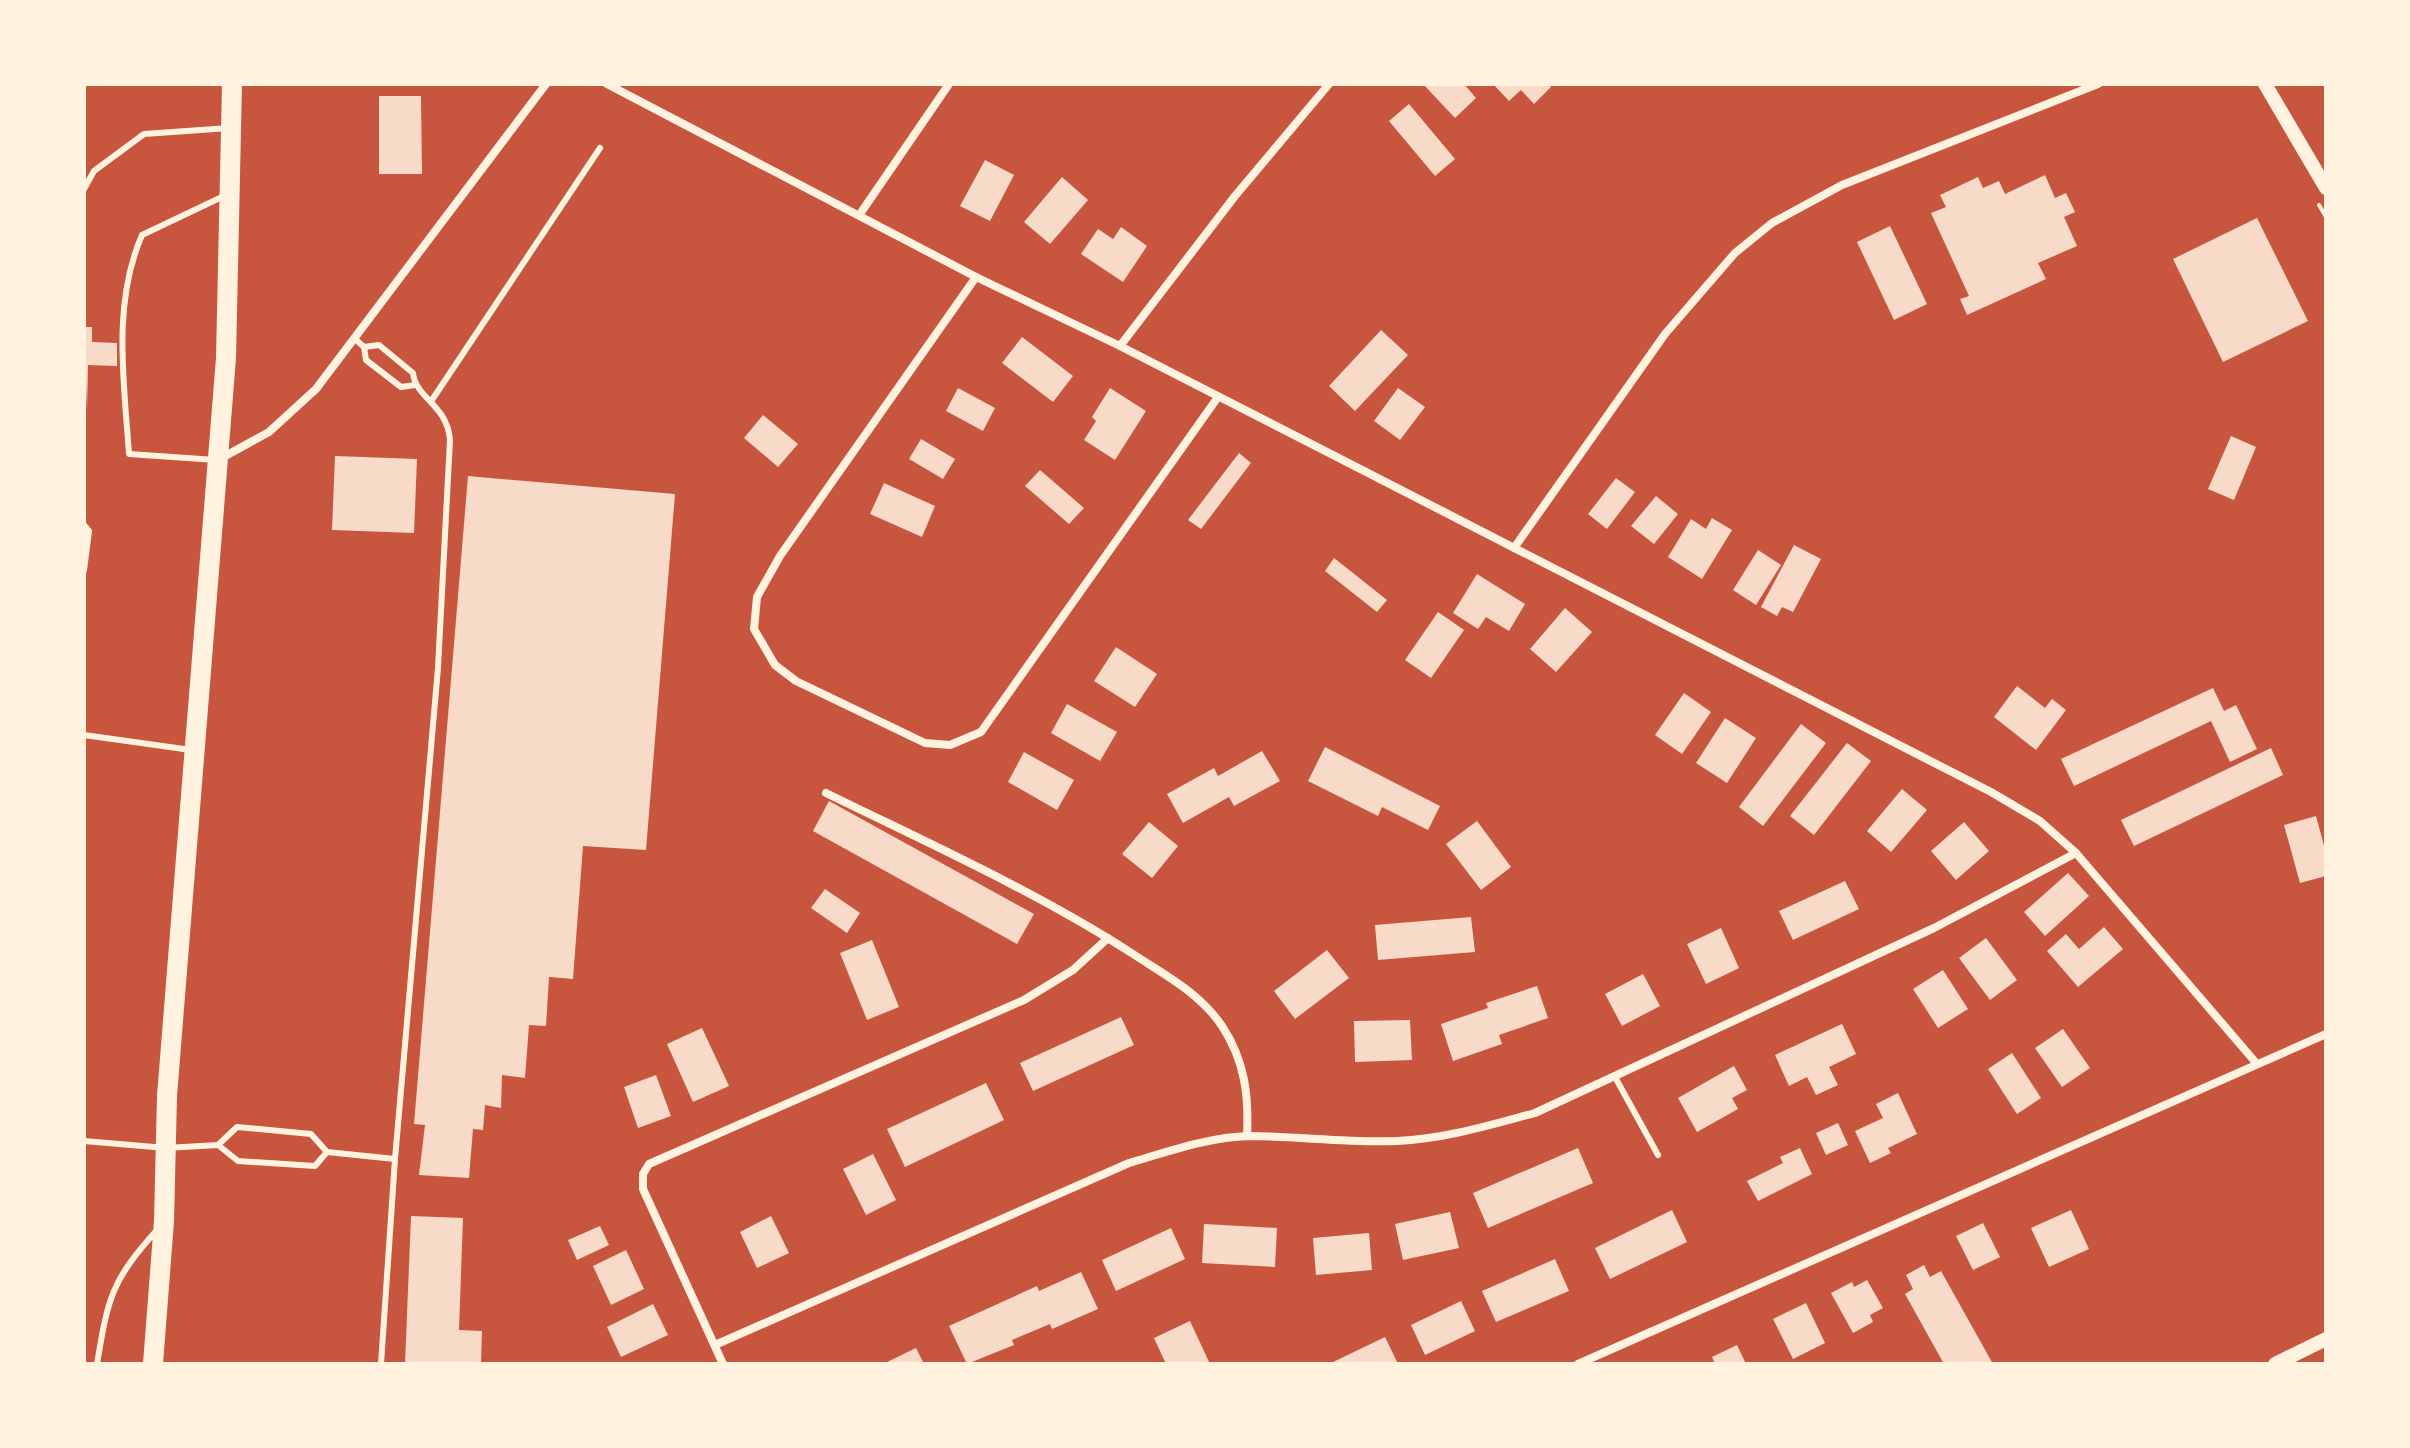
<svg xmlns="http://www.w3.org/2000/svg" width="2410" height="1448" viewBox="0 0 2410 1448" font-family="Rubik,sans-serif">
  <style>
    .building { fill: #f7dbc8 }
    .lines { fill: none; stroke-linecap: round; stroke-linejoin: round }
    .path { stroke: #fff3e0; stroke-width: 4 }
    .service { stroke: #fff3e0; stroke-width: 6 }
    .minor { stroke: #fff3e0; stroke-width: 8 }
    .tertiary { stroke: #fff3e0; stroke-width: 14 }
    .primary { stroke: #fff3e0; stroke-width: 20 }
  </style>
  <rect width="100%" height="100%" fill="#c8553d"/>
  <g class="building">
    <path d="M1423,84H1464L1476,98L1455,118Z"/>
    <path d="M1493,84H1548L1551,87L1534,104L1521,90L1509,101Z"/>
    <path d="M379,96H421L422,174H379Z"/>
    <path d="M1409,104L1455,159L1435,176L1389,121Z"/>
    <path d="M985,160L1014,175L990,221L960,206Z"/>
    <path d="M2045,175L2055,198L2066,193L2075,212L2064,217L2077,246L2038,263L2046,279L1967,315L1960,299L1969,296L1931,213L1946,207L1940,195L1978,177L1983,188L1999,181L2005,194Z"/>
    <path d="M1062,177L1088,200L1050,244L1024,222Z"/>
    <path d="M2257,218L2308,321L2223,362L2173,259Z"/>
    <path d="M1890,226L1927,304L1894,320L1857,242Z"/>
    <path d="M1121,227L1147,246L1123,282L1081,254L1098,229L1113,239Z"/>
    <path d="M84,327H92V342L117,343V366L88,365L87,411Z"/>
    <path d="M1381,330L1408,355L1355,411L1329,386Z"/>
    <path d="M1022,337L1073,376L1053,402L1002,363Z"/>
    <path d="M958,388L995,408L983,431L946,411Z"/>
    <path d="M1110,388L1146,411L1115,460L1084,440L1096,421L1092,417Z"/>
    <path d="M1398,388L1425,407L1400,440L1374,421Z"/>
    <path d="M763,415L798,444L778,467L744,438Z"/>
    <path d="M2231,436L2256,447L2234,500L2208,489Z"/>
    <path d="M921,439L955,459L943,479L909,459Z"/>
    <path d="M1239,453L1251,463L1201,529L1188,520Z"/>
    <path d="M335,456L417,459L414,533L332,530Z"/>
    <path d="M1040,470L1084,508L1069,524L1025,486Z"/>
    <path d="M468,476L675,494L646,850L583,846L573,979L549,977L546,1026L529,1025L525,1078L502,1075L501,1108L485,1105L483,1130L473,1129L469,1178L419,1175L425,1125L414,1124Z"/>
    <path d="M1616,478L1635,492L1607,529L1588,514Z"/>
    <path d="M884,483L935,506L922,537L870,514Z"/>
    <path d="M1656,496L1678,514L1654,544L1631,526Z"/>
    <path d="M1712,518L1732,530L1702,579L1668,557L1691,519L1706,529Z"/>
    <path d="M1794,545L1821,559L1793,612L1782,607L1777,616L1761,607Z"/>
    <path d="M1758,550L1781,565L1756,605L1733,590Z"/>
    <path d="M1334,558L1387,600L1377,612L1325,571Z"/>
    <path d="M1477,574L1525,604L1509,631L1486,617L1478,629L1453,613Z"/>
    <path d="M1565,608L1592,632L1556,672L1530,649Z"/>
    <path d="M1438,612L1464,630L1431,678L1405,660Z"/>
    <path d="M1116,647L1157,674L1135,707L1094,681Z"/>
    <path d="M2017,686L2045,708L2052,699L2066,710L2036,750L1994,717Z"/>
    <path d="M2213,688L2224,711L2236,705L2257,749L2230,762L2211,721L2074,786L2061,759Z"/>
    <path d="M1684,693L1711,712L1682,754L1655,735Z"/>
    <path d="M1067,704L1117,732L1100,761L1051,733Z"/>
    <path d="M1725,718L1756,738L1727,783L1696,763Z"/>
    <path d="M1801,724L1826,743L1763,826L1739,807Z"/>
    <path d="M1847,743L1871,761L1814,835L1790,816Z"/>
    <path d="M1325,747L1440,806L1428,830L1382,807L1378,816L1308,781Z"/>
    <path d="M2271,748L2283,775L2134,846L2121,820Z"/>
    <path d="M1262,751L1280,781L1234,806L1229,797L1183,823L1167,794L1214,768L1218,776Z"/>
    <path d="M1024,752L1074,780L1057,810L1008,782Z"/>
    <path d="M1902,789L1927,810L1891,852L1867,831Z"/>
    <path d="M829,801L1034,914L1017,944L813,831Z"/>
    <path d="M2316,816L2326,853V876L2300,883L2284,825Z"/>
    <path d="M1477,821L1511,867L1481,890L1446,844Z"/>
    <path d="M1149,822L1178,846L1152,878L1122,854Z"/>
    <path d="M1964,822L1989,851L1956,880L1931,851Z"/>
    <path d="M2068,873L2089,896L2045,936L2024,912Z"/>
    <path d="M1845,881L1859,909L1793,940L1779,911Z"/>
    <path d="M825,889L860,913L847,933L811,908Z"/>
    <path d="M1471,917L1475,952L1378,960L1375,925Z"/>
    <path d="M2104,927L2123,949L2078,987L2047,951L2066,934L2079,949Z"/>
    <path d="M1721,928L1739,968L1706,984L1687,944Z"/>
    <path d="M1986,938L2017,980L1990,1000L1959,958Z"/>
    <path d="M872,940L899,1007L867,1020L840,953Z"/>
    <path d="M1327,950L1349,978L1295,1019L1274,991Z"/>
    <path d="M1943,970L1968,1009L1938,1028L1913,989Z"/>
    <path d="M1643,974L1660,1006L1622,1026L1605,994Z"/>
    <path d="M1537,986L1548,1018L1499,1035L1502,1044L1453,1061L1441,1024L1488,1008L1486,1003Z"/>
    <path d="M1121,1017L1134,1045L1033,1091L1020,1063Z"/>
    <path d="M1410,1020L1412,1060L1355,1062L1354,1021Z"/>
    <path d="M1842,1024L1856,1054L1829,1067L1838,1085L1816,1095L1807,1077L1789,1086L1775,1055Z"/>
    <path d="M702,1028L729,1086L693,1102L667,1044Z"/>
    <path d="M2063,1029L2090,1068L2062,1087L2035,1048Z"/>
    <path d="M2012,1053L2041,1098L2017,1114L1988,1069Z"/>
    <path d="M1734,1066L1747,1090L1732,1098L1738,1109L1697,1132L1678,1098Z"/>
    <path d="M656,1075L671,1116L638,1128L624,1087Z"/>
    <path d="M986,1083L1004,1120L905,1167L887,1129Z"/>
    <path d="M1898,1093L1917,1134L1888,1148L1891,1153L1870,1163L1855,1131L1883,1118L1876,1104Z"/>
    <path d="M1838,1123L1848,1145L1826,1155L1816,1133Z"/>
    <path d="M1578,1148L1593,1183L1488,1228L1473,1193Z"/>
    <path d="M1800,1148L1812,1174L1758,1201L1747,1181L1783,1163L1780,1157Z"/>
    <path d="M873,1154L896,1200L866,1215L843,1169Z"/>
    <path d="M1672,1210L1687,1242L1610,1279L1595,1248Z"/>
    <path d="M2071,1210L2089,1249L2049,1267L2031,1228Z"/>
    <path d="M1450,1212L1459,1248L1403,1260L1395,1224Z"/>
    <path d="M411,1216L463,1218L459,1330L482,1331L481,1364H405Z"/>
    <path d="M771,1216L789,1253L757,1268L740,1232Z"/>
    <path d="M1983,1223L2000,1257L1973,1270L1956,1236Z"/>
    <path d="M1204,1224L1277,1228L1275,1267L1202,1263Z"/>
    <path d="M600,1226L609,1245L577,1260L568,1240Z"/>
    <path d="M1171,1228L1185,1259L1116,1291L1102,1260Z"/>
    <path d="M1369,1233L1372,1270L1316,1275L1313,1238Z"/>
    <path d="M626,1250L644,1289L611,1305L593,1266Z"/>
    <path d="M1555,1259L1569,1291L1496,1322L1482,1291Z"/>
    <path d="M1924,1265L1930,1277L1941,1271L1993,1364H1944L1905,1294L1913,1289L1906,1275Z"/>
    <path d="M1081,1272L1098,1309L1052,1329L1050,1324L1012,1340L1014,1345L967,1364L949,1326L1037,1286L1039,1291Z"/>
    <path d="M1867,1280L1883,1308L1870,1315L1873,1322L1853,1333L1831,1293L1852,1282L1854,1287Z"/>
    <path d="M1461,1301L1475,1331L1425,1355L1411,1325Z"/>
    <path d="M1806,1303L1825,1343L1793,1359L1773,1319Z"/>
    <path d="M653,1304L668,1335L621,1357L607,1327Z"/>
    <path d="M1190,1321L1210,1364H1166L1154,1338Z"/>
    <path d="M1385,1337L1398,1364H1329Z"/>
    <path d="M1737,1345L1746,1364H1715L1712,1357Z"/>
    <path d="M916,1348L924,1364H883Z"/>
  </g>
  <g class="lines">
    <path class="path" d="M2319,205L2326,217"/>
    <g class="service">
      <path d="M84,189L94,171L144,134L229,128"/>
      <path d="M354,338L364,347L366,360L401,387L415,385"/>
      <path d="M364,347L379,345L413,373C416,399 447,404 450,440L438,668L395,1159"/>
      <path d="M432,400L600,148"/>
      <path d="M216,460L129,454C124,381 112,304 142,235L224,196"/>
      <path d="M84,525L89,531L84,570"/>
      <path d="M84,735L191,750"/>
      <path d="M1615,1077L1658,1155"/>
      <path d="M84,1141L166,1148L218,1145L237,1127L311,1134L327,1152L395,1159L381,1364"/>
      <path d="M218,1145L238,1161L315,1166L327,1152"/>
      <path d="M97,1364C108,1298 111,1281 157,1230"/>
    </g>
    <g class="minor">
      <path d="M607,84L976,277L1120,346L1991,792L2040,821L2076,853L2257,1064"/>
      <path d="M860,214L949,84"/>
      <path d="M976,277L780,556L757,597L754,629L775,665L796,681L925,743L950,745L981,732L1218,397"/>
      <path d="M1120,346L1235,196L1329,84"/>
      <path d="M218,460L269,432L316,389L546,84"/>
      <path d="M1514,548L1665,334L1735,253L1772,223L1842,185L2098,84"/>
      <path d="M826,793C930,844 1035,891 1133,954C1165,975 1200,993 1222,1026C1245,1061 1249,1096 1247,1136"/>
      <path d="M715,1345L1129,1163C1167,1152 1209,1137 1249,1136C1298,1136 1347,1143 1397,1141C1444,1139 1490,1125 1535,1113L1934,928L2076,853"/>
      <path d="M723,1364L643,1189V1174L649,1164L1024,1000L1073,970L1108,938"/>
      <path d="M1578,1364L2326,1034"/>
    </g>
    <g class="tertiary">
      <path d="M2265,84L2326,188"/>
      <path d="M2275,1364L2326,1339"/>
    </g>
    <path class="primary" d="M153,1364L164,1221L167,1096L226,358L232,84"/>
  </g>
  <rect width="2410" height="1448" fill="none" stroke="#fff3e0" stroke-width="172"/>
</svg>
